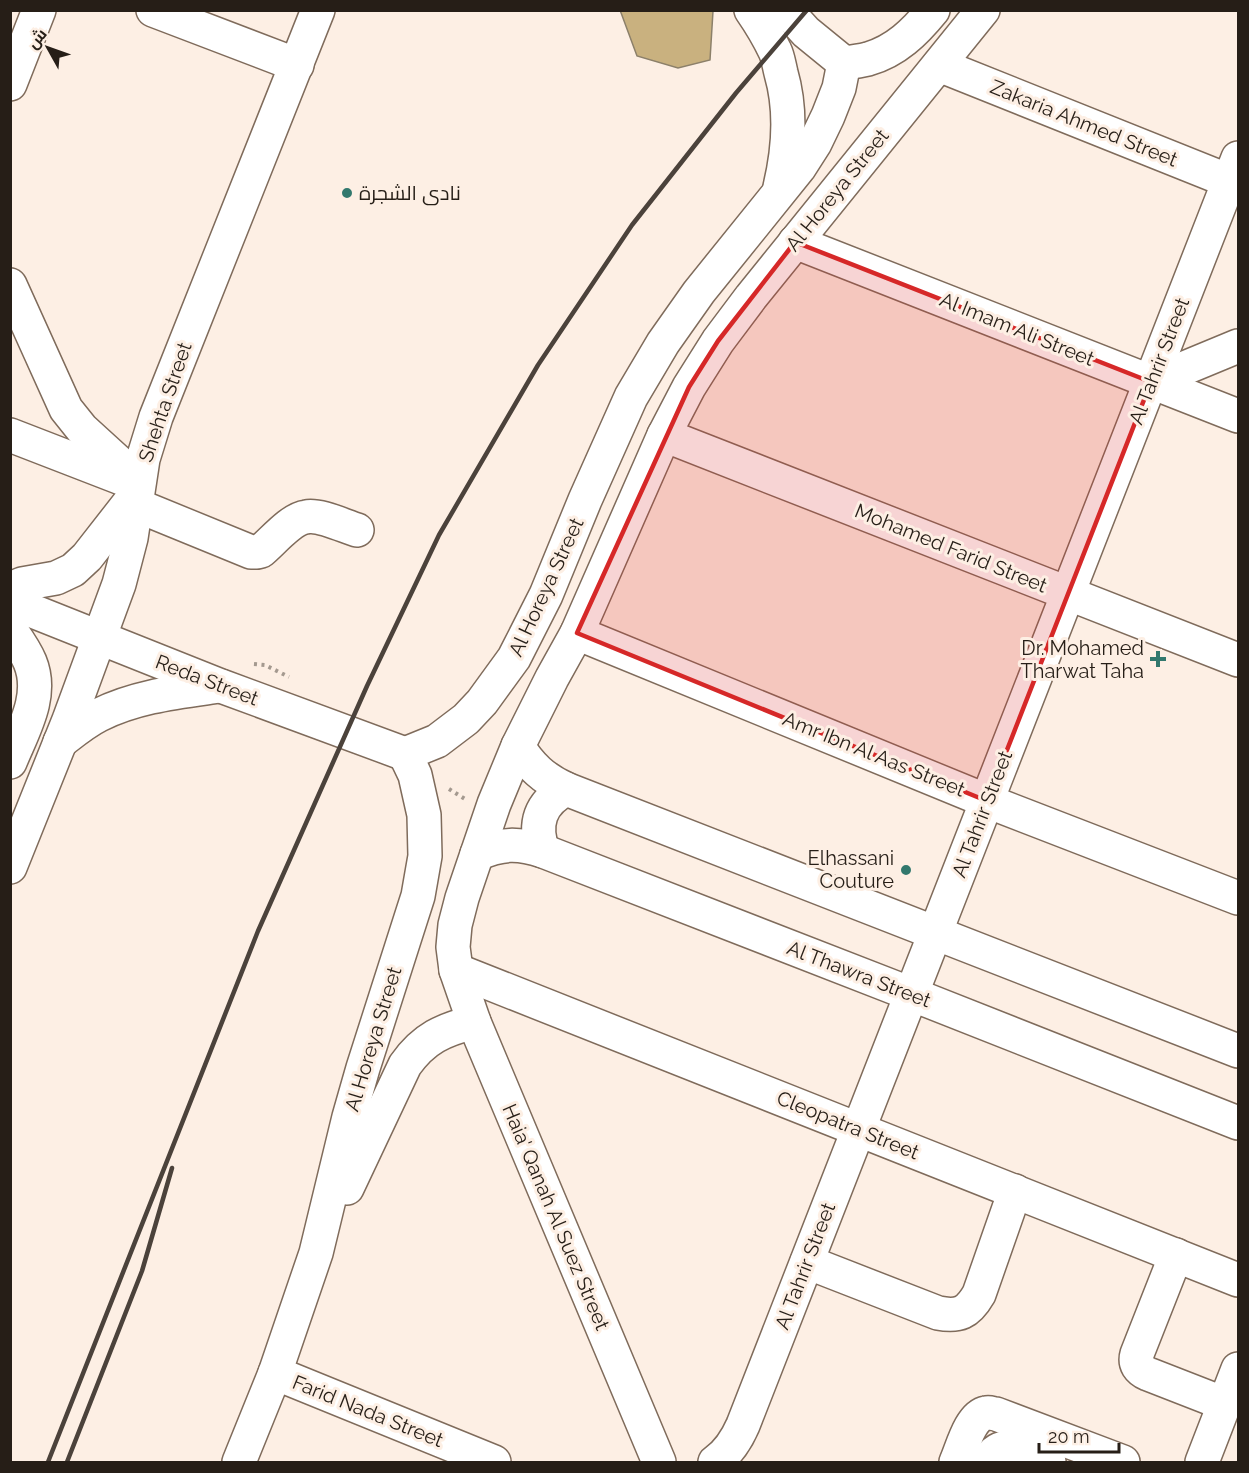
<svg xmlns="http://www.w3.org/2000/svg" width="1249" height="1473" viewBox="0 0 1249 1473" font-family="Raleway,Cairo,sans-serif">
  <style>
    .building { fill: #c9b17f; stroke: #8c806a; stroke-width: 1.5 }
    .lines { fill: none; stroke-linecap: round; stroke-linejoin: round }
    .minor-casing { stroke: #7f6b5b; stroke-width: 36 }
    .major-casing { stroke: #7f6b5b; stroke-width: 36 }
    .path { stroke: #a4998f; stroke-width: 4; stroke-dasharray: 3 4.5; stroke-linecap: butt }
    .minor { stroke: #fff; stroke-width: 33 }
    .major { stroke: #fff; stroke-width: 33 }
    .rail { stroke: #4b423b; stroke-width: 4.5 }
    .marked { fill: #d62828; fill-opacity: 0.2; stroke: #d62828; stroke-width: 4.5; stroke-linejoin: round }
    .poi-dot { fill: #32786d; stroke: #fdefe4; stroke-width: 2 }
    .labels { text-anchor: middle; stroke-width: 6; stroke-linejoin: round; paint-order: stroke }
    .street-label { font-size: 20px; fill: #261e17; stroke: #fdefe4 }
    .poi-label { font-size: 20px; fill: #261e17; stroke: #fdefe4; text-anchor: end }
  </style>
  <rect width="100%" height="100%" fill="#fdefe4"/>
  <path class="building" d="M620,10H712L713,11L710,60L678,68L637,56Z"/>
  <g class="lines">
    <g class="minor-casing">
      <g id="minor">
        <path d="M153,10L297,65"/>
        <path d="M939,65L1229,181"/>
        <path d="M10,84L39,10"/>
        <path d="M795,242L1238,416"/>
        <path d="M10,285L66,409L82,429L139,481"/>
        <path d="M1151,382L1238,346"/>
        <path d="M10,435L129,481"/>
        <path d="M664,435L1238,660"/>
        <path d="M136,505L251,552H257L261,551C273,541 291,519 306,517C319,514 344,526 357,530"/>
        <path d="M577,633L987,801L1238,898"/>
        <path d="M518,746C530,766 544,779 566,789L1238,1051"/>
        <path d="M543,851C533,824 540,803 566,789"/>
        <path d="M477,854C502,843 518,843 543,851L911,994L1238,1123"/>
        <path d="M456,970L1238,1280"/>
        <path d="M1176,1255L1137,1354C1134,1364 1139,1370 1148,1374L1225,1404"/>
        <path d="M807,1262L938,1313C959,1317 968,1313 979,1294L1015,1191"/>
        <path d="M275,1373L494,1462"/>
        <path d="M715,1462C728,1453 736,1441 743,1425L1238,158"/>
        <path d="M956,1462C962,1449 970,1416 986,1413C990,1412 993,1414 996,1414L1123,1462"/>
        <path d="M988,1462C1000,1434 1030,1455 1049,1462"/>
        <path d="M1202,1462L1238,1369"/>
      </g>
    </g>
    <g class="major-casing">
      <g id="major">
        <path d="M751,10C760,23 768,36 775,51C778,57 779,65 781,73C792,111 789,149 780,187"/>
        <path d="M786,10L806,32L844,63"/>
        <path d="M844,63C852,62 860,61 868,59C896,51 915,32 933,10"/>
        <path d="M10,589L22,584L56,578L73,570L87,557L137,493"/>
        <path d="M10,602L221,686L405,754"/>
        <path d="M10,629C17,639 25,650 30,662C44,696 23,730 10,762"/>
        <path d="M60,742C73,732 85,722 99,715C137,696 178,692 220,686"/>
        <path d="M405,754L437,741L466,719L482,702L514,658L546,595L585,500L631,397L663,343L699,292L799,168L815,143L828,116L839,88L844,63"/>
        <path d="M10,867L69,720L119,584L131,538L143,459L156,417L318,10"/>
        <path d="M347,1188L405,1065C424,1038 443,1030 474,1022"/>
        <path d="M239,1462L275,1373L316,1253L349,1117L363,1068L418,896L425,856L424,815L415,775L405,754"/>
        <path d="M659,1462L474,1022L456,970L453,947L455,925L462,898L494,804L518,746L552,678L577,633L664,435L689,387L718,341L751,297L983,10"/>
      </g>
    </g>
    <g class="path">
      <path d="M254,664L265,665L289,677"/>
      <path d="M449,789L465,799"/>
    </g>
    <use href="#minor" class="minor"/>
    <use href="#major" class="major"/>
    <g class="rail">
      <path d="M48,1462L258,931L367,686L439,535L538,365L632,225L736,93L807,10"/>
      <path d="M67,1462L142,1271L172,1168"/>
    </g>
  </g>
  <path class="marked" d="M795,242L1151,382L987,801L577,633L689,387L718,341Z"/>
  <g class="poi-dot">
    <circle cx="347" cy="193" r="6"/>
    <path d="M1155 650h6v6h6v6h-6v6h-6v-6h-6v-6h6z"/>
    <circle cx="906" cy="870" r="6"/>
  </g>
  <g class="labels">
    <g class="street-label">
      <text transform="translate(1084 123) rotate(22)" y="7">Zakaria Ahmed Street</text>
      <text transform="translate(837 190) rotate(-51)" y="7">Al Horeya Street</text>
      <text transform="translate(1017 329) rotate(22)" y="7">Al Imam Ali Street</text>
      <text transform="translate(1159 361) rotate(-69)" y="7">Al Tahrir Street</text>
      <text transform="translate(165 402) rotate(-71)" y="7">Shehta Street</text>
      <text transform="translate(951 548) rotate(22)" y="7">Mohamed Farid Street</text>
      <text transform="translate(546 587) rotate(-65)" y="7">Al Horeya Street</text>
      <text transform="translate(207 680) rotate(21)" y="7">Reda Street</text>
      <text transform="translate(874 754) rotate(22)" y="7">Amr Ibn Al Aas Street</text>
      <text transform="translate(982 814) rotate(-69)" y="7">Al Tahrir Street</text>
      <text transform="translate(859 974) rotate(21)" y="7">Al Thawra Street</text>
      <text transform="translate(373 1039) rotate(-73)" y="7">Al Horeya Street</text>
      <text transform="translate(848 1125) rotate(22)" y="7">Cleopatra Street</text>
      <text transform="translate(556 1217) rotate(67)" y="7">Haia' Qanah Al Suez Street</text>
      <text transform="translate(805 1266) rotate(-69)" y="7">Al Tahrir Street</text>
      <text transform="translate(368 1411) rotate(22)" y="7">Farid Nada Street</text>
    </g>
    <g class="poi-label">
      <text x="359" y="200" text-anchor="start">نادى الشجرة</text>
      <text x="1144" y="655">Dr. Mohamed<tspan x="1144" dy="23">Tharwat Taha</tspan></text>
      <text x="894" y="865">Elhassani<tspan x="894" dy="23">Couture</tspan></text>
    </g>
  </g>
  <rect width="1249" height="1473" fill="none" stroke="#261e17" stroke-width="24"/>
  <g transform="translate(48 48) rotate(310)" stroke="#fdefe4" stroke-width="4.5" paint-order="stroke">
  <path d="M0-4.5L10 22L0 15L-10 22Z" fill="#261e17"/>
  <text y="-9" font-size="16" font-weight="bold" text-anchor="middle" fill="#261e17">ش</text>
  </g>
  <path d="M1039 1443v9h80v-9" fill="none" stroke="#261e17" stroke-width="3"/>
  <text x="1048" y="1443" font-size="18" fill="#261e17" stroke="#fdefe4" stroke-width="4.5" paint-order="stroke">20 m</text>
</svg>
